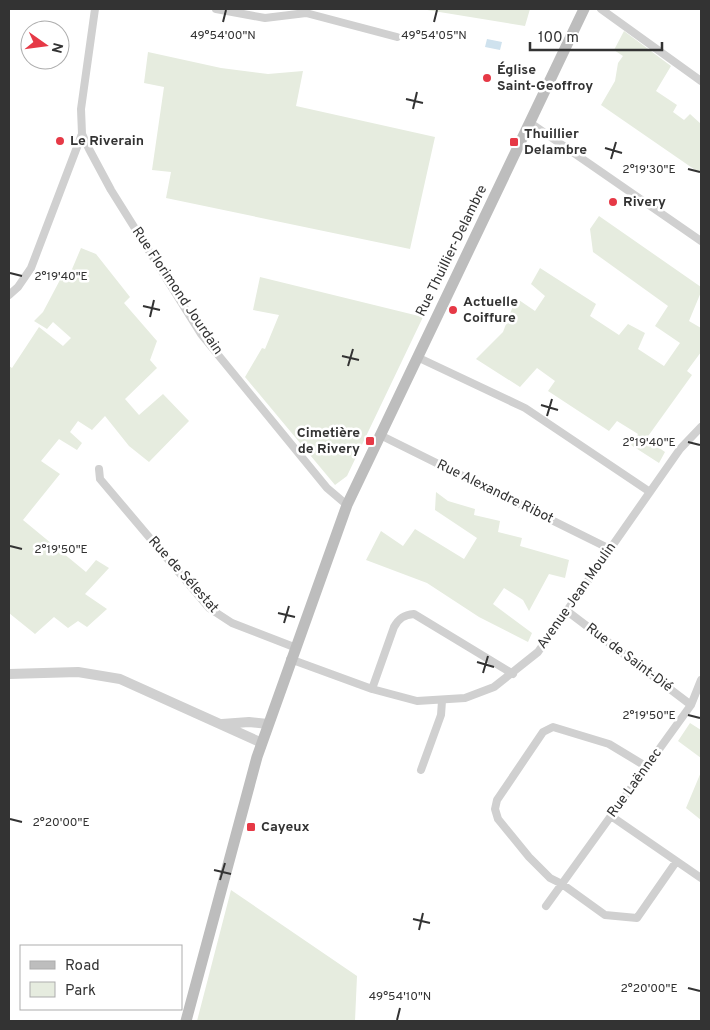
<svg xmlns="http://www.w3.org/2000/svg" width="710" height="1030" font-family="Overpass,sans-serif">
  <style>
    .green { fill: #e6ecdf }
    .water { fill: #cfe2ee }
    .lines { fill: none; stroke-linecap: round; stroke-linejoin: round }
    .minor { stroke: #d0d0d0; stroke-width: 8 }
    .tertiary { stroke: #d0d0d0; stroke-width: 10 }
    .secondary { stroke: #bdbdbd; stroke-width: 11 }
    .ticks { fill: none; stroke: #333; stroke-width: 2 }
    .poi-dot { fill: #e63946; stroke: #fff; stroke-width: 2 }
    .labels { text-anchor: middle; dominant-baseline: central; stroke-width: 5; stroke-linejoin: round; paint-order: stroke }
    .poi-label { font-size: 14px; font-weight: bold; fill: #333; stroke: #fff; text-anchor: start }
    .street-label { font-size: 14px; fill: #333; stroke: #fff }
    .ticks-label { font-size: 12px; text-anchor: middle; fill: #333; stroke: #fff; stroke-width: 5; stroke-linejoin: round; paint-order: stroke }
  </style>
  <rect width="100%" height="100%" fill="#fff"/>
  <path class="green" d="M 421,9 L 530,9 L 525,26 Z
    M 624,31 L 671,66 L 656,91 L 677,105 L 673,112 L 684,120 L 690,114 L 701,124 L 701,174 L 601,105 L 615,81 L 618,63 L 623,56 L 614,50 Z
    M 148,52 L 221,68 L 268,74 L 303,71 L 296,106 L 435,137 L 410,249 L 166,198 L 171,172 L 152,170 L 164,87 L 144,83 Z
    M 599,216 L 701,287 L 701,292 L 689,321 L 701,328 L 701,352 L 687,371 L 692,375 L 646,439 L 665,452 L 659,463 L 631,445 L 638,434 L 617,421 L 609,431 L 548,391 L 555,381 L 537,368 L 520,387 L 476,359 L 503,332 L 516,298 L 535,311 L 545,296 L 531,284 L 540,268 L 596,304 L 590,316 L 619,335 L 628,324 L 645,333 L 638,349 L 664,366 L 680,343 L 655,326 L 668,306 L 593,252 L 590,229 Z
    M 81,248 L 96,254 L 130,297 L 124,303 L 157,341 L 150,360 L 157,368 L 125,399 L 139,415 L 163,394 L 189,421 L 149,462 L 129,446 L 105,416 L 92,430 L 78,421 L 70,432 L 82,443 L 77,450 L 59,439 L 41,461 L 60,474 L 23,520 L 86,572 L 96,560 L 109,568 L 85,594 L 107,609 L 87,627 L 78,621 L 68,628 L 54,617 L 35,634 L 9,613 L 9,366 L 12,368 L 39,327 L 63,346 L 71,338 L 53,322 L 47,329 L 34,321 L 43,312 L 61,278 L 67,281 Z
    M 260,277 L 423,317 L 347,476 L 335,485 L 245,377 L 262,348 L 265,349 L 279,315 L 253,310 Z
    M 436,492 L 448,501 L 475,509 L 474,515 L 500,521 L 498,532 L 522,538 L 520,546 L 569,560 L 565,578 L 549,574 L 529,611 L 523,600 L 504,588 L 493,604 L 532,633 L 528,642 L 479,617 L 427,583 L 366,560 L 381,531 L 403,546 L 415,529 L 464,559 L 477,538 L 435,510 Z
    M 690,723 L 701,730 L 701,758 L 678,741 Z
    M 701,772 L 701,820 L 686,808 Z
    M 231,890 L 357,976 L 355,1021 L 197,1021 Z"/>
  <path class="water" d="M 487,39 L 502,42 L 500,50 L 485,47 Z"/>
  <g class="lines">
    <path class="minor" d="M 95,9 L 81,109 L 82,134 L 89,149 L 111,190 L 201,334 L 327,488 L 347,505
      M 216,9 L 265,18 L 306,13 L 397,37
      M 601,9 L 701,81
      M 529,122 L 701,241
      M 9,295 L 18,287 L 31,268 L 82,134
      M 417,357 L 525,408 L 650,492
      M 380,435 L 610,549
      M 99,469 L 100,479 L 209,608 L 232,623 L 294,647
      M 567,611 L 691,705
      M 290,659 L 372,689 L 417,701 L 465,698 L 494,687 L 538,652 L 680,449 L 701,427
      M 372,689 L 394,627 C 399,618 404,615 414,614 L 513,674
      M 647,767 L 609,744 L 553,727 L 543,732 L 497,800 L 495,809 L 498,819 L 529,857 L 550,878 L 562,884 L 605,915 L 637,918 L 676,862
      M 421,770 L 441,715 L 442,701
      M 611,816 L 701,878
      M 546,906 L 691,705 L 701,680"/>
    <path class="tertiary" d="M 9,674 L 78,672 L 120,679 L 262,743
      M 222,724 L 249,722 L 268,724"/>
    <path class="secondary" d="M 186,1021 L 257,757 L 347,505 L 584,9"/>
  </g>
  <path class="ticks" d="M 223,22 L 226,10M 434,22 L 437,10M 406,99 L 423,103M 413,109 L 417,92M 605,148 L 622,153M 611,159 L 616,142M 688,169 L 700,172M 10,273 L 22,276M 143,306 L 160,310M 150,317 L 154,300M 342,356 L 359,360M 348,366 L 353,349M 541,405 L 558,410M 547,416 L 552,399M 688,442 L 700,445M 10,546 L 22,549M 278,613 L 295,617M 284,623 L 289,606M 477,662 L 494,667M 483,673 L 488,656M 688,715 L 700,718M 10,819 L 22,822M 214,870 L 231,874M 220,880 L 225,863M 413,919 L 430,923M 419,930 L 423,913M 688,988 L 700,991M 397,1020 L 400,1008"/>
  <g class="poi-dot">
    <circle cx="487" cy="78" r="5"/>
    <circle cx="60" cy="141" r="5"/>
    <rect x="509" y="137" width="10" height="10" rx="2.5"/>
    <circle cx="613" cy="202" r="5"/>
    <circle cx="453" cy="310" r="5"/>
    <rect x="365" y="436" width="10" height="10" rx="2.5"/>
    <rect x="246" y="822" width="10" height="10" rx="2.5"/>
  </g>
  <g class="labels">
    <g class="poi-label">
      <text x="497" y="70">Église<tspan x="497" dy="16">Saint-Geoffroy</tspan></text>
      <text x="524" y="134">Thuillier<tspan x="524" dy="16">Delambre</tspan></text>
      <text x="70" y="141">Le Riverain</text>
      <text x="623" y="202">Rivery</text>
      <text x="463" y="302">Actuelle<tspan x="463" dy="16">Coiffure</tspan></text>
      <text x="360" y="433" text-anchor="end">Cimetière<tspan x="360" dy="16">de Rivery</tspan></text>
      <text x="261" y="827">Cayeux</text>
    </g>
    <g class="street-label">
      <text transform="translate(452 251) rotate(-64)">Rue Thuillier-Delambre</text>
      <text transform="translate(177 291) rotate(56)">Rue Florimond Jourdain</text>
      <text transform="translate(495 492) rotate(26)">Rue Alexandre Ribot</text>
      <text transform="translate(183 575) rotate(48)">Rue de Sélestat</text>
      <text transform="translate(577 596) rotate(-55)">Avenue Jean Moulin</text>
      <text transform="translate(629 658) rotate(37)">Rue de Saint-Dié</text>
      <text transform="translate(635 783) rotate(-54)">Rue Laënnec</text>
    </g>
  </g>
  <g class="ticks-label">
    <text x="223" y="39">49°54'00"N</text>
    <text x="434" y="39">49°54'05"N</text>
    <text x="649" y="173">2°19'30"E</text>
    <text x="61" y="280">2°19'40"E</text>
    <text x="649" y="446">2°19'40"E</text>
    <text x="61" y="553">2°19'50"E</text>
    <text x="649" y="719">2°19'50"E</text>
    <text x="61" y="826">2°20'00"E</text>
    <text x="649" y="992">2°20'00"E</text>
    <text x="400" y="1000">49°54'10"N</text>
  </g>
  <rect width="710" height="1030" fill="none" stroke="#333333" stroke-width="20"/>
  <rect x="20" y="945" width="162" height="65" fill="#ffffff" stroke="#adadad"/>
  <rect x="30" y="961" width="25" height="8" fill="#bdbdbd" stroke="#adadad"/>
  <text x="65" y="970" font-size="15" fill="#333333">Road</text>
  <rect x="30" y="982" width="25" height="15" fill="#e6ecdf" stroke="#adadad"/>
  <text x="65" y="995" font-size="15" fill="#333333">Park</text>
  <g transform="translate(45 45) rotate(104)"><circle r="24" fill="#ffffff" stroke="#adadad"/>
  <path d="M0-4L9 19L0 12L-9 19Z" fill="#e63946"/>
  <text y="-8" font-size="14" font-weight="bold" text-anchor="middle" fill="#333333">N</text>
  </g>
  <path d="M530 42v8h132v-8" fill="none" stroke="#333333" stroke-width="2.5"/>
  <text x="538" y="42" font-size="15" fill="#333333" stroke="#ffffff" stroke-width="4" paint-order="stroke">100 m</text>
</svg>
